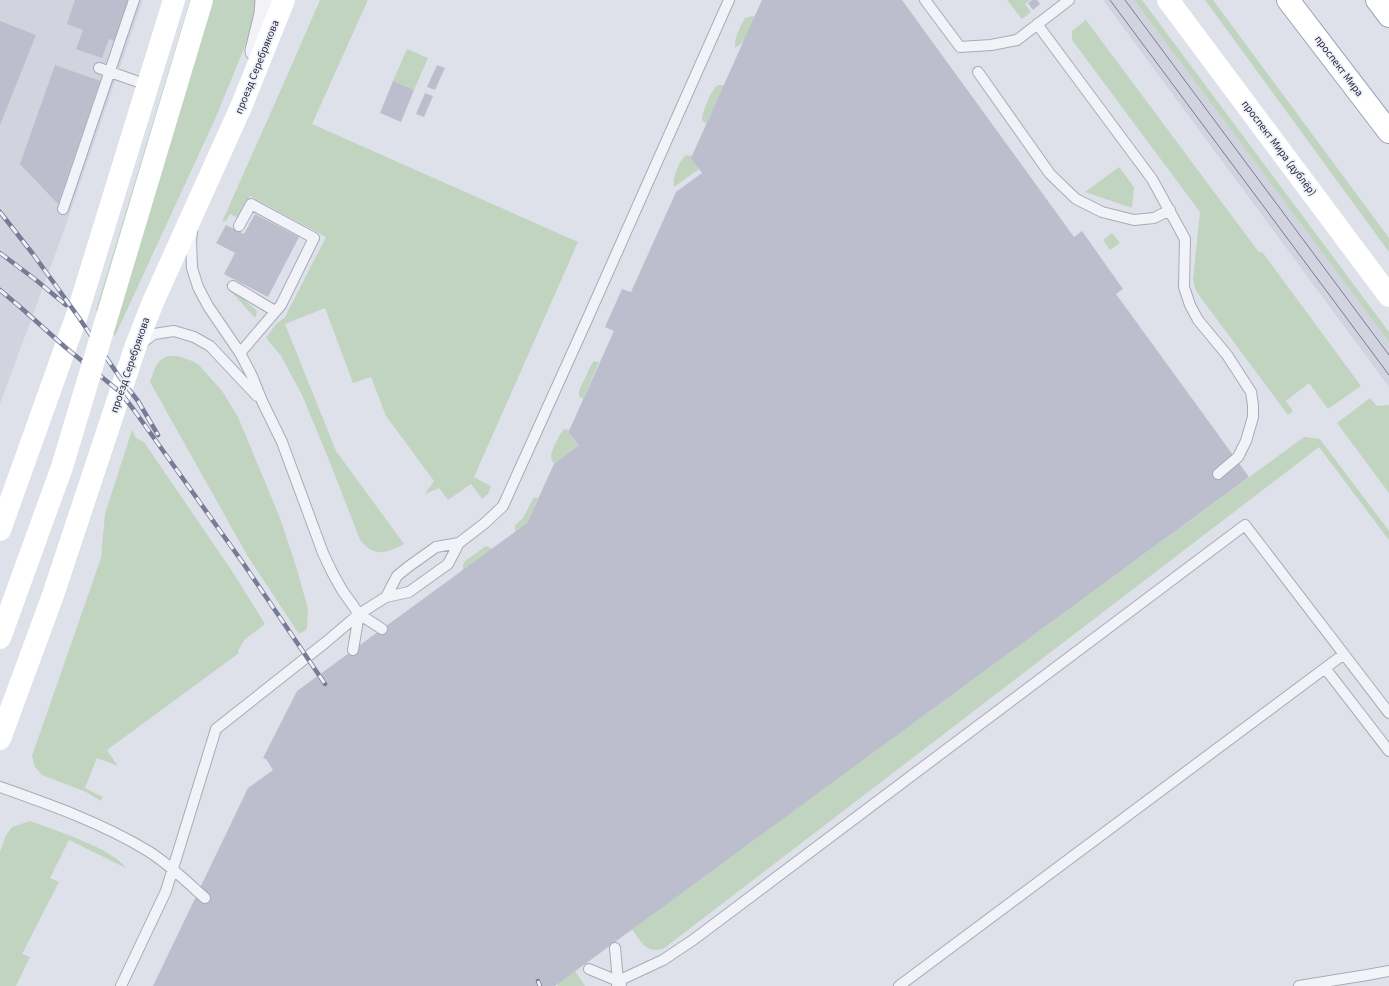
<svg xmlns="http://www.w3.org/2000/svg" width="1389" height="986" font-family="'Source Sans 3',sans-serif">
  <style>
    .built { fill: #d1d3df }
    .green { fill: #c0d4c0 }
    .building { fill: #bcbecd }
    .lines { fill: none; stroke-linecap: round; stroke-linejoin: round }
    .service-casing { stroke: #a8aab8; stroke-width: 12 }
    .minor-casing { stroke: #a8aab8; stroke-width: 23 }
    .primary-casing { stroke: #9ea1b6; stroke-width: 24 }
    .service { stroke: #f2f3f8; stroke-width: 10 }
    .minor { stroke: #f2f3f8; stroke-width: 21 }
    .secondary { stroke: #fff; stroke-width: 22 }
    .primary { stroke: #fff; stroke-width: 22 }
    .tram { stroke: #777b95; stroke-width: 1 }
    .rail-casing { stroke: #777b95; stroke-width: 4.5 }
    .rail { stroke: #eff0f7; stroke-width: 3; stroke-dasharray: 9; stroke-linecap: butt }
    .secondary-bridge { stroke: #fff; stroke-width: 22 }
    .labels { text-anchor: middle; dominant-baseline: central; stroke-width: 3.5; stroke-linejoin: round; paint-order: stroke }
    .street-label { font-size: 11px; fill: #272942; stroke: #eff0f7 }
  </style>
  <rect width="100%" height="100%" fill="#dfe1ea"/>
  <path class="built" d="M 0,0 L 143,0 L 63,233 L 0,404 Z
    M 1103,0 L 1134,0 L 1389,342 L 1389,387 Z"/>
  <path class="green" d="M 190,0 L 257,0 L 254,24 L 216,117 L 115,336 L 96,310 Z
    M 320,0 L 368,0 L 312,124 L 578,242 L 474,477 L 491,486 L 488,494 L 482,499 L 471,484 L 448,500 L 439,488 L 425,494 L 434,481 L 386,416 L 371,377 L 353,383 L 325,308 L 285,324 L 336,451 L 404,544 C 387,553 374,558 360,540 L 331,465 L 302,395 L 281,356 L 266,338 L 276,324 L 285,317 L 326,237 L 250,196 L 238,218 L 230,214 L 226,221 L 222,222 L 283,85 Z
    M 1007,0 L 1030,0 L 1025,4 L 1031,12 L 1022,19 Z
    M 1134,0 L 1142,0 L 1389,332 L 1389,342 Z
    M 1205,0 L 1213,0 L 1389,238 L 1389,252 Z
    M 752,16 L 755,17 L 760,30 L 735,48 C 734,38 740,27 745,18 Z
    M 1086,20 L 1258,251 L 1263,253 L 1361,386 L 1328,409 L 1309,383 L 1286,401 L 1293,411 L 1288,415 L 1201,298 L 1195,289 L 1193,279 L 1200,212 L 1072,40 L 1072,31 Z
    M 407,49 L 428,58 L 414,90 L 393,81 Z
    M 718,85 L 724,85 L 706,124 L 702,120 C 702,113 711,89 718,85 Z
    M 686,155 L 692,156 L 699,169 L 674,187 C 672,178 679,161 686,155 Z
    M 1119,167 L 1134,187 L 1132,208 L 1085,192 Z
    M 1112,233 L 1120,243 L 1110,250 L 1103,240 Z
    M 225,283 L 256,310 L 257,312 L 255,318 L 228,288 Z
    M 169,356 L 178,356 L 192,361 L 199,365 L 222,391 L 238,417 L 280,518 L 296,566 L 308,609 L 307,629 L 299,634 L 247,555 L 150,382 C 155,370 155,360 169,356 Z
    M 594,361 L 599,362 L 583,399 L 579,396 L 579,391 L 591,365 Z
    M 1370,398 L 1377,406 L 1389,405 L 1389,493 L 1337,423 Z
    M 564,429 L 569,430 L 568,433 L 570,434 L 579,445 L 554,464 C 553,463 551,458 551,457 C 551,452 560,433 564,429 Z
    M 132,430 L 136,438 L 144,442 L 234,574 L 265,624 L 244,640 L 238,651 L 239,653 L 107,750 L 118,766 L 97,758 L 85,788 L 103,797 L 101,801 L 86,792 L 42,775 L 35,767 L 32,756 L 101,558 L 105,514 Z
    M 1304,437 L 1320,439 L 1322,442 L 1389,531 L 1389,540 L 1319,447 L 663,949 C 645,953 641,942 632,929 L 643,921 Z
    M 534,497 L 538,498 L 527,523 L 515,532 L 515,525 L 523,518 Z
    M 486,546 L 492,549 L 463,570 L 463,565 L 465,561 Z
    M 30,821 C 56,831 110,847 126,868 L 69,840 L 50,878 L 59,882 L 22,954 L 30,957 L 16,986 L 0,986 L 0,852 L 6,835 L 12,827 Z
    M 575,971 L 585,986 L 558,986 L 557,984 Z"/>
  <path class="building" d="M 75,0 L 129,0 L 115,41 L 109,39 L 102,58 L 76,49 L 83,30 L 67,24 Z
    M 762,0 L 902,0 L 1074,237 L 1082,231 L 1123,289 L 1116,294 L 1249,477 L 555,986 L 153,986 L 248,788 L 273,770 L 266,759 L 263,758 L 297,691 L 527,523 L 554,464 L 579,445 L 570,434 L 568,433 L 614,331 L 605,327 L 622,289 L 631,292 L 676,192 L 702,173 L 691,158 Z
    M 1032,0 L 1037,0 L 1040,4 L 1033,10 L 1028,3 Z
    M 0,21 L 36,35 L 0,125 Z
    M 55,65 L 100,81 L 58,204 L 20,164 Z
    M 437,65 L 445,68 L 435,90 L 427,87 Z
    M 393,81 L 414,90 L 401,122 L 380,113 Z
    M 425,93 L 433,96 L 424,117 L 416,114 Z
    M 255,214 L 299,237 L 268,297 L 224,274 L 235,253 L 216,243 L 226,225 L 244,234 Z"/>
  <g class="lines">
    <defs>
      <path id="service" d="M 925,0 L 960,47 L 991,45 L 1017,40 L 1069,0
        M 1037,24 L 1152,179 L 1185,239 L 1184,287 L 1190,305 L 1198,320 L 1227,355 L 1251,392 L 1253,405 L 1253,417 L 1246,441 L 1238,457 L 1218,474
        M 99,68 L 147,85
        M 978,72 L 1050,174 L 1076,199 L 1102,212 L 1134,220 L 1154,218 L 1170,210
        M 63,209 L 134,0
        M 239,226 L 251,204 L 314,238 L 281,305 L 240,353
        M 192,233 L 191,241 L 192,268 L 198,287 L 208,306 L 240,353 L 252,376 L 262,401 L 282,442 L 323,553 L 332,572 L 342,590 L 359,614 L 382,629
        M 233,286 L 275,311
        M 142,343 L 154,334 L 174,331 L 194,337 L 210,346 L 257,396
        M 386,597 L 397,576 L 408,567 L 436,547 L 459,543
        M 353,650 L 359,614
        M 1325,668 L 1389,751
        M 0,787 C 51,805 102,823 148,851 C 169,864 187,882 205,898
        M 615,948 L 618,981 L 617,986
        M 589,969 L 618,981 L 621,984
        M 618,981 L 663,960 L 693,940 L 1245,525 L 1389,713
        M 121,986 L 166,891 L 216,729 L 326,642 L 359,614 L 386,597 L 409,592 L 448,564 L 459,543 L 485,523 L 503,506 L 586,322 L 729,0
        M 899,986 L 1344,654
        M 1299,986 L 1367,975 L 1389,971"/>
      <path id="minor" d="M 256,51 L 265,14 L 266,0"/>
      <path id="primary" d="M 1288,0 L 1389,132
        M 1377,0 L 1389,16"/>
    </defs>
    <use href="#service" class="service-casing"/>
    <use href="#minor" class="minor-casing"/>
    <use href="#primary" class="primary-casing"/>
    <use href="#service" class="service"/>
    <use href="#minor" class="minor"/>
    <path class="secondary" d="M 1168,0 L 1389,296
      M 0,530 L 77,315 L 174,0
      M 0,739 L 53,595 L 135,348 L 153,302 L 241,107 L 284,0"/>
    <use href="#primary" class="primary"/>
    <path class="tram" d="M 1110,0 L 1389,375
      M 1125,0 L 1389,355"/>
    <defs>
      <path id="rail" d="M 0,212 L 33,254 L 77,315 L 123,382 L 138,401 L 158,435
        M 0,253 L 36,280 L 66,305
        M 0,290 L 19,306 L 65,347 L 120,392 L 134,410 L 243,563 L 325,684
        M 538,981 L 540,986"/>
    </defs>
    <use href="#rail" class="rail-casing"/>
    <use href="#rail" class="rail"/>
    <path class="secondary-bridge" d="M 0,638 L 62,467 L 202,0"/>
  </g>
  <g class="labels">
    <g class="street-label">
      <text transform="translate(1339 66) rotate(53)">проспект Мира</text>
      <text transform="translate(257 67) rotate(-68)">проезд Серебрякова</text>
      <text transform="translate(1279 148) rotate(53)">проспект Мира (дублёр)</text>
      <text transform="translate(130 365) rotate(-71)">проезд Серебрякова</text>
    </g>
  </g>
</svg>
